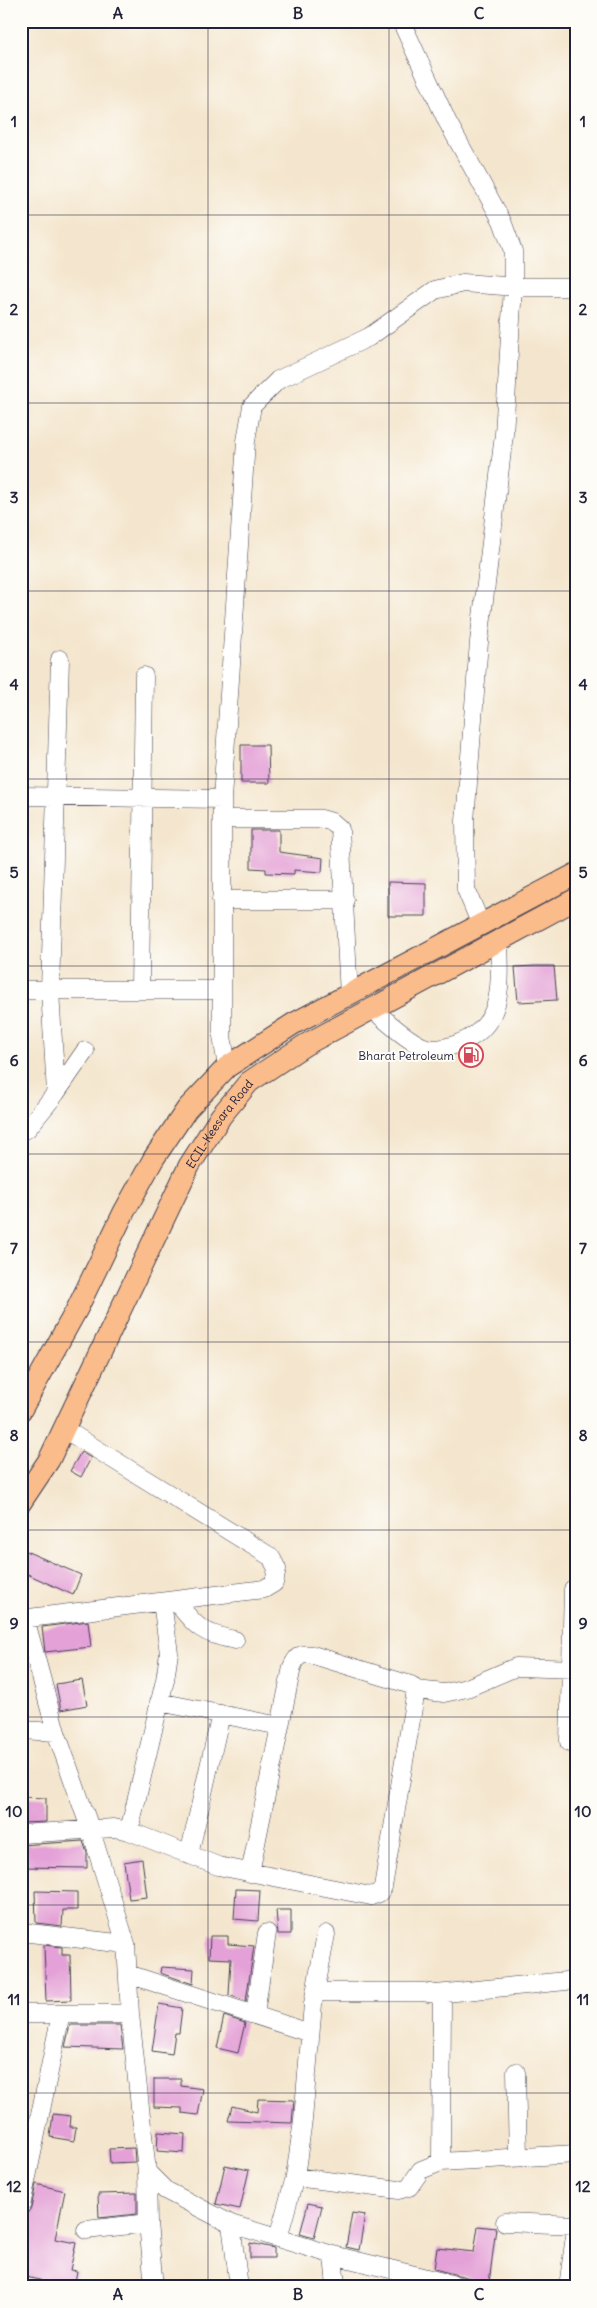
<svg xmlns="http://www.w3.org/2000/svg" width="597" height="2308" font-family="Delius,sans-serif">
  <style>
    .building { fill: #e4a1d7 }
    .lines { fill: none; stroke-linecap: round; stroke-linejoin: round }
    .minor-casing { stroke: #423f51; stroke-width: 19 }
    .major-casing { stroke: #423f51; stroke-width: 23 }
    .minor { stroke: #fff; stroke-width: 18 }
    .major { stroke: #fabc8b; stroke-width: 21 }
    .grid { fill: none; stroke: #22223b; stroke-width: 1; stroke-opacity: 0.55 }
    .labels { text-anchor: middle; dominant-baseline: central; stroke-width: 4; stroke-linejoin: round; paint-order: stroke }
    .poi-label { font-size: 12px; fill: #22223b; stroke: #fdfcf7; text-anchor: end }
    .street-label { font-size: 12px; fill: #22223b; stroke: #fdfcf7 }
    .neatline { fill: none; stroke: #22223b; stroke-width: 2 }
    .grid-label { font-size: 16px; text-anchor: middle; font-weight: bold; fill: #22223b }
  </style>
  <rect width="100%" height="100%" fill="#fdfcf7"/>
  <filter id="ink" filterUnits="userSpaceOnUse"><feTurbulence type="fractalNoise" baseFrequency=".02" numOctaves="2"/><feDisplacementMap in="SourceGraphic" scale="10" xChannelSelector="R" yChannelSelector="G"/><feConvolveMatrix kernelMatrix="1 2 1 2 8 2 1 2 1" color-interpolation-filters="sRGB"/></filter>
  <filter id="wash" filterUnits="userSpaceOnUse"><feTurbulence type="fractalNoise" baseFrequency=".0096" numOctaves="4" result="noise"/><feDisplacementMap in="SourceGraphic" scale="20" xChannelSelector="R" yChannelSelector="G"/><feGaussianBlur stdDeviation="1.12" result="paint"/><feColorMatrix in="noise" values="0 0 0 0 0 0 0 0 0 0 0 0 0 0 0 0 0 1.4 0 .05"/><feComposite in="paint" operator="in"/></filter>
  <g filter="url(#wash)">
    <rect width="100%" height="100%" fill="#f4e6ce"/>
    <g id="blocks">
      <path class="building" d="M 241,745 L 268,745 L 269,783 L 241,783 Z
        M 251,830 L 279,830 L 279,852 L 323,858 L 322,872 L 294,870 L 294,874 L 266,873 L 266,869 L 251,868 Z
        M 388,882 L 426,883 L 426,916 L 388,916 Z
        M 535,966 L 554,966 L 557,1000 L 518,1002 L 515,967 Z
        M 81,1452 L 91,1458 L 81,1477 L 70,1471 Z
        M 21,1549 L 81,1575 L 73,1595 L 21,1571 Z
        M 88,1621 L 91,1647 L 45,1652 L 42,1627 Z
        M 82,1680 L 87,1705 L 61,1710 L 56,1684 Z
        M 21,1797 L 46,1798 L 46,1822 L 21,1823 Z
        M 83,1841 L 87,1853 L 87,1868 L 21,1867 L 21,1845 Z
        M 142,1859 L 147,1897 L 129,1899 L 124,1862 Z
        M 236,1889 L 260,1890 L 258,1921 L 234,1919 Z
        M 35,1891 L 77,1892 L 77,1910 L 63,1910 L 62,1926 L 36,1923 Z
        M 276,1910 L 291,1910 L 291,1934 L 278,1934 Z
        M 210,1936 L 228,1936 L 228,1944 L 254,1946 L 246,2001 L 229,1995 L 231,1959 L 209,1958 Z
        M 44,1945 L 62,1947 L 62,1955 L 70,1955 L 71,2000 L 46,2001 Z
        M 161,1967 L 194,1969 L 193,1984 L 160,1973 Z
        M 159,2004 L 182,2008 L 179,2033 L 175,2033 L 172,2054 L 152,2051 Z
        M 224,2016 L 245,2023 L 238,2053 L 217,2048 Z
        M 70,2025 L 120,2025 L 123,2049 L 65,2047 Z
        M 154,2079 L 181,2079 L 181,2086 L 203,2089 L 198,2115 L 182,2113 L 182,2108 L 154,2107 Z
        M 258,2099 L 294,2100 L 292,2123 L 228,2121 L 232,2106 L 257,2112 Z
        M 53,2114 L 71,2116 L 70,2127 L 76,2127 L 74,2141 L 50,2137 Z
        M 158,2132 L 185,2134 L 184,2153 L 157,2151 Z
        M 134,2148 L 135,2162 L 110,2163 L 109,2149 Z
        M 225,2165 L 249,2170 L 240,2209 L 216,2204 Z
        M 36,2184 L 65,2191 L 55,2239 L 76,2243 L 70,2270 L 77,2271 L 74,2287 L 48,2287 L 49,2282 L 21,2276 L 21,2237 L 26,2215 L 31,2208 Z
        M 137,2193 L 137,2214 L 99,2218 L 98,2194 Z
        M 308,2203 L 322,2206 L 314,2238 L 300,2234 Z
        M 352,2213 L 365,2215 L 359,2250 L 346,2247 Z
        M 478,2226 L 496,2228 L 489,2283 L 471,2281 L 470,2278 L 434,2269 L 437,2248 L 474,2252 Z
        M 250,2243 L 274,2248 L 274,2258 L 250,2258 Z"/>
    </g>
  </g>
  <g filter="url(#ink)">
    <use href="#blocks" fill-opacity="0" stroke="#423f51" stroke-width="1"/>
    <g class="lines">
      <defs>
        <path id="minor" d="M 401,21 L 447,121 L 502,221 L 513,251 L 513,287 L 504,434 L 479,642 L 465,821 L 466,889 L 481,925
          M 60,659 L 50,990 L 221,990
          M 21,796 L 222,799
          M 222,819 L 322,819 L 332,822 L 340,829 L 349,995
          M 221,900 L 345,900
          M 21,990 L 50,990 L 56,1093 L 27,1129
          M 140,990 L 144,676
          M 371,1008 C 385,1019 410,1044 427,1048 C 437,1051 448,1047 457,1044 C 506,1026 500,983 499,939
          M 227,1067 L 222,1036 L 222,799 L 246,441 L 252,406 L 278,380 L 369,337 L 435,290 L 463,283 L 518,287 L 576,287
          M 56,1093 L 85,1051
          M 176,1601 C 195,1627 203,1634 235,1640
          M 25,1618 L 56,1732 L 91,1831 L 126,1944 L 130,2014 L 147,2172 L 148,2223 L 154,2287
          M 21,1619 L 264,1589 L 274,1583 L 277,1569 L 271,1557 L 64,1429
          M 159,1702 L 280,1726
          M 21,1730 L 56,1732
          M 569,1742 L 573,1589
          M 129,1831 L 165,1680 L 169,1653 L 162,1602
          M 21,1834 L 114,1828 L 129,1831 L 218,1866 L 371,1896 L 379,1893 L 383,1887 L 416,1690
          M 189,1855 L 221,1714
          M 250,1873 L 292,1667 C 297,1655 301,1653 313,1655 L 411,1685 L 416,1690 L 444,1693 L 467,1688 L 516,1667 L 576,1669
          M 21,1932 L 126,1944
          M 128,1974 L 310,2033
          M 315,1992 L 423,1992 L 436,1994 L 442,1999 L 441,2162
          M 436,1994 L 576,1980
          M 21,2014 L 130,2014
          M 255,2014 L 267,1933
          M 516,2072 L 518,2157
          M 147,2172 L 165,2190 L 231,2224 L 333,2255 L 463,2287
          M 295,2177 L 399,2190 L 409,2187 L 421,2170 L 441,2162 L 576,2154
          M 21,2206 L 61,2014
          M 505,2222 L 576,2225
          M 231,2224 L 239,2287
          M 86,2230 L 148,2223
          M 278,2238 L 295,2177 L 303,2120 L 313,2004 L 326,1934
          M 333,2255 L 336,2287
          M 568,2287 L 576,2228"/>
        <g id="major">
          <path d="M 21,1410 L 77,1309 L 124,1212 L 154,1158 L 187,1109 L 227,1067 L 293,1024 L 576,874"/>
          <path id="s1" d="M 21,1502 L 49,1460 L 189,1166 L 221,1116 L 249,1082 L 305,1045 L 576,899"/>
        </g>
      </defs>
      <use href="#minor" class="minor-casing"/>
      <use href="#major" class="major-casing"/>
      <use href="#minor" class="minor"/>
      <use href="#major" class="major"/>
    </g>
  </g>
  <path class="grid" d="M 208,21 L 208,2287M 389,21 L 389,2287M 21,215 L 576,215M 21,403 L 576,403M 21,591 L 576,591M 21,779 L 576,779M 21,966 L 576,966M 21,1154 L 576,1154M 21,1342 L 576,1342M 21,1530 L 576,1530M 21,1717 L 576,1717M 21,1905 L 576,1905M 21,2093 L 576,2093"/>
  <defs>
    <symbol id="fuel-ring" viewBox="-11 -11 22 22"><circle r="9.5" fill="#fdfcf7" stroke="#d1495b" stroke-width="1.5"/><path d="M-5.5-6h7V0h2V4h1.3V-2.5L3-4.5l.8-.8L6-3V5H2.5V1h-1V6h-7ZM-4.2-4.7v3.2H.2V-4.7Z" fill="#d1495b"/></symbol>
  </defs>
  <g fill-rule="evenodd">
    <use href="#fuel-ring" x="457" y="1041" width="28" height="28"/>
  </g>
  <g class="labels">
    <g class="poi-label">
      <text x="454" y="1055">Bharat Petroleum</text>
    </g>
    <g class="street-label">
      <text stroke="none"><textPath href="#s1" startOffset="428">ECIL-Keesara Road</textPath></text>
    </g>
  </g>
  <rect width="597" height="2308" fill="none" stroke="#fdfcf7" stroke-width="55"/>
  <rect x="28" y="28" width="542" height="2252" class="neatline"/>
  <g class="grid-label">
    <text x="118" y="19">A</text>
    <text x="298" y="19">B</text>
    <text x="479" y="19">C</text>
    <text x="14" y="127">1</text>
    <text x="583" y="127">1</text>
    <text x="14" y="315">2</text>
    <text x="583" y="315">2</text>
    <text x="14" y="503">3</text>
    <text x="583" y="503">3</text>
    <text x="14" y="690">4</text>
    <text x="583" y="690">4</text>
    <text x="14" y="878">5</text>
    <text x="583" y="878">5</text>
    <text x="14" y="1066">6</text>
    <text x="583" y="1066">6</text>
    <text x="14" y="1254">7</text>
    <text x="583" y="1254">7</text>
    <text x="14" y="1441">8</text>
    <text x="583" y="1441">8</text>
    <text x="14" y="1629">9</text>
    <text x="583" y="1629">9</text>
    <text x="14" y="1817">10</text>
    <text x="583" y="1817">10</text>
    <text x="14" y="2005">11</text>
    <text x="583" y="2005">11</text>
    <text x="14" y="2192">12</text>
    <text x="583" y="2192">12</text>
    <text x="118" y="2300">A</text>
    <text x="298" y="2300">B</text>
    <text x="479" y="2300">C</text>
  </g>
</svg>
